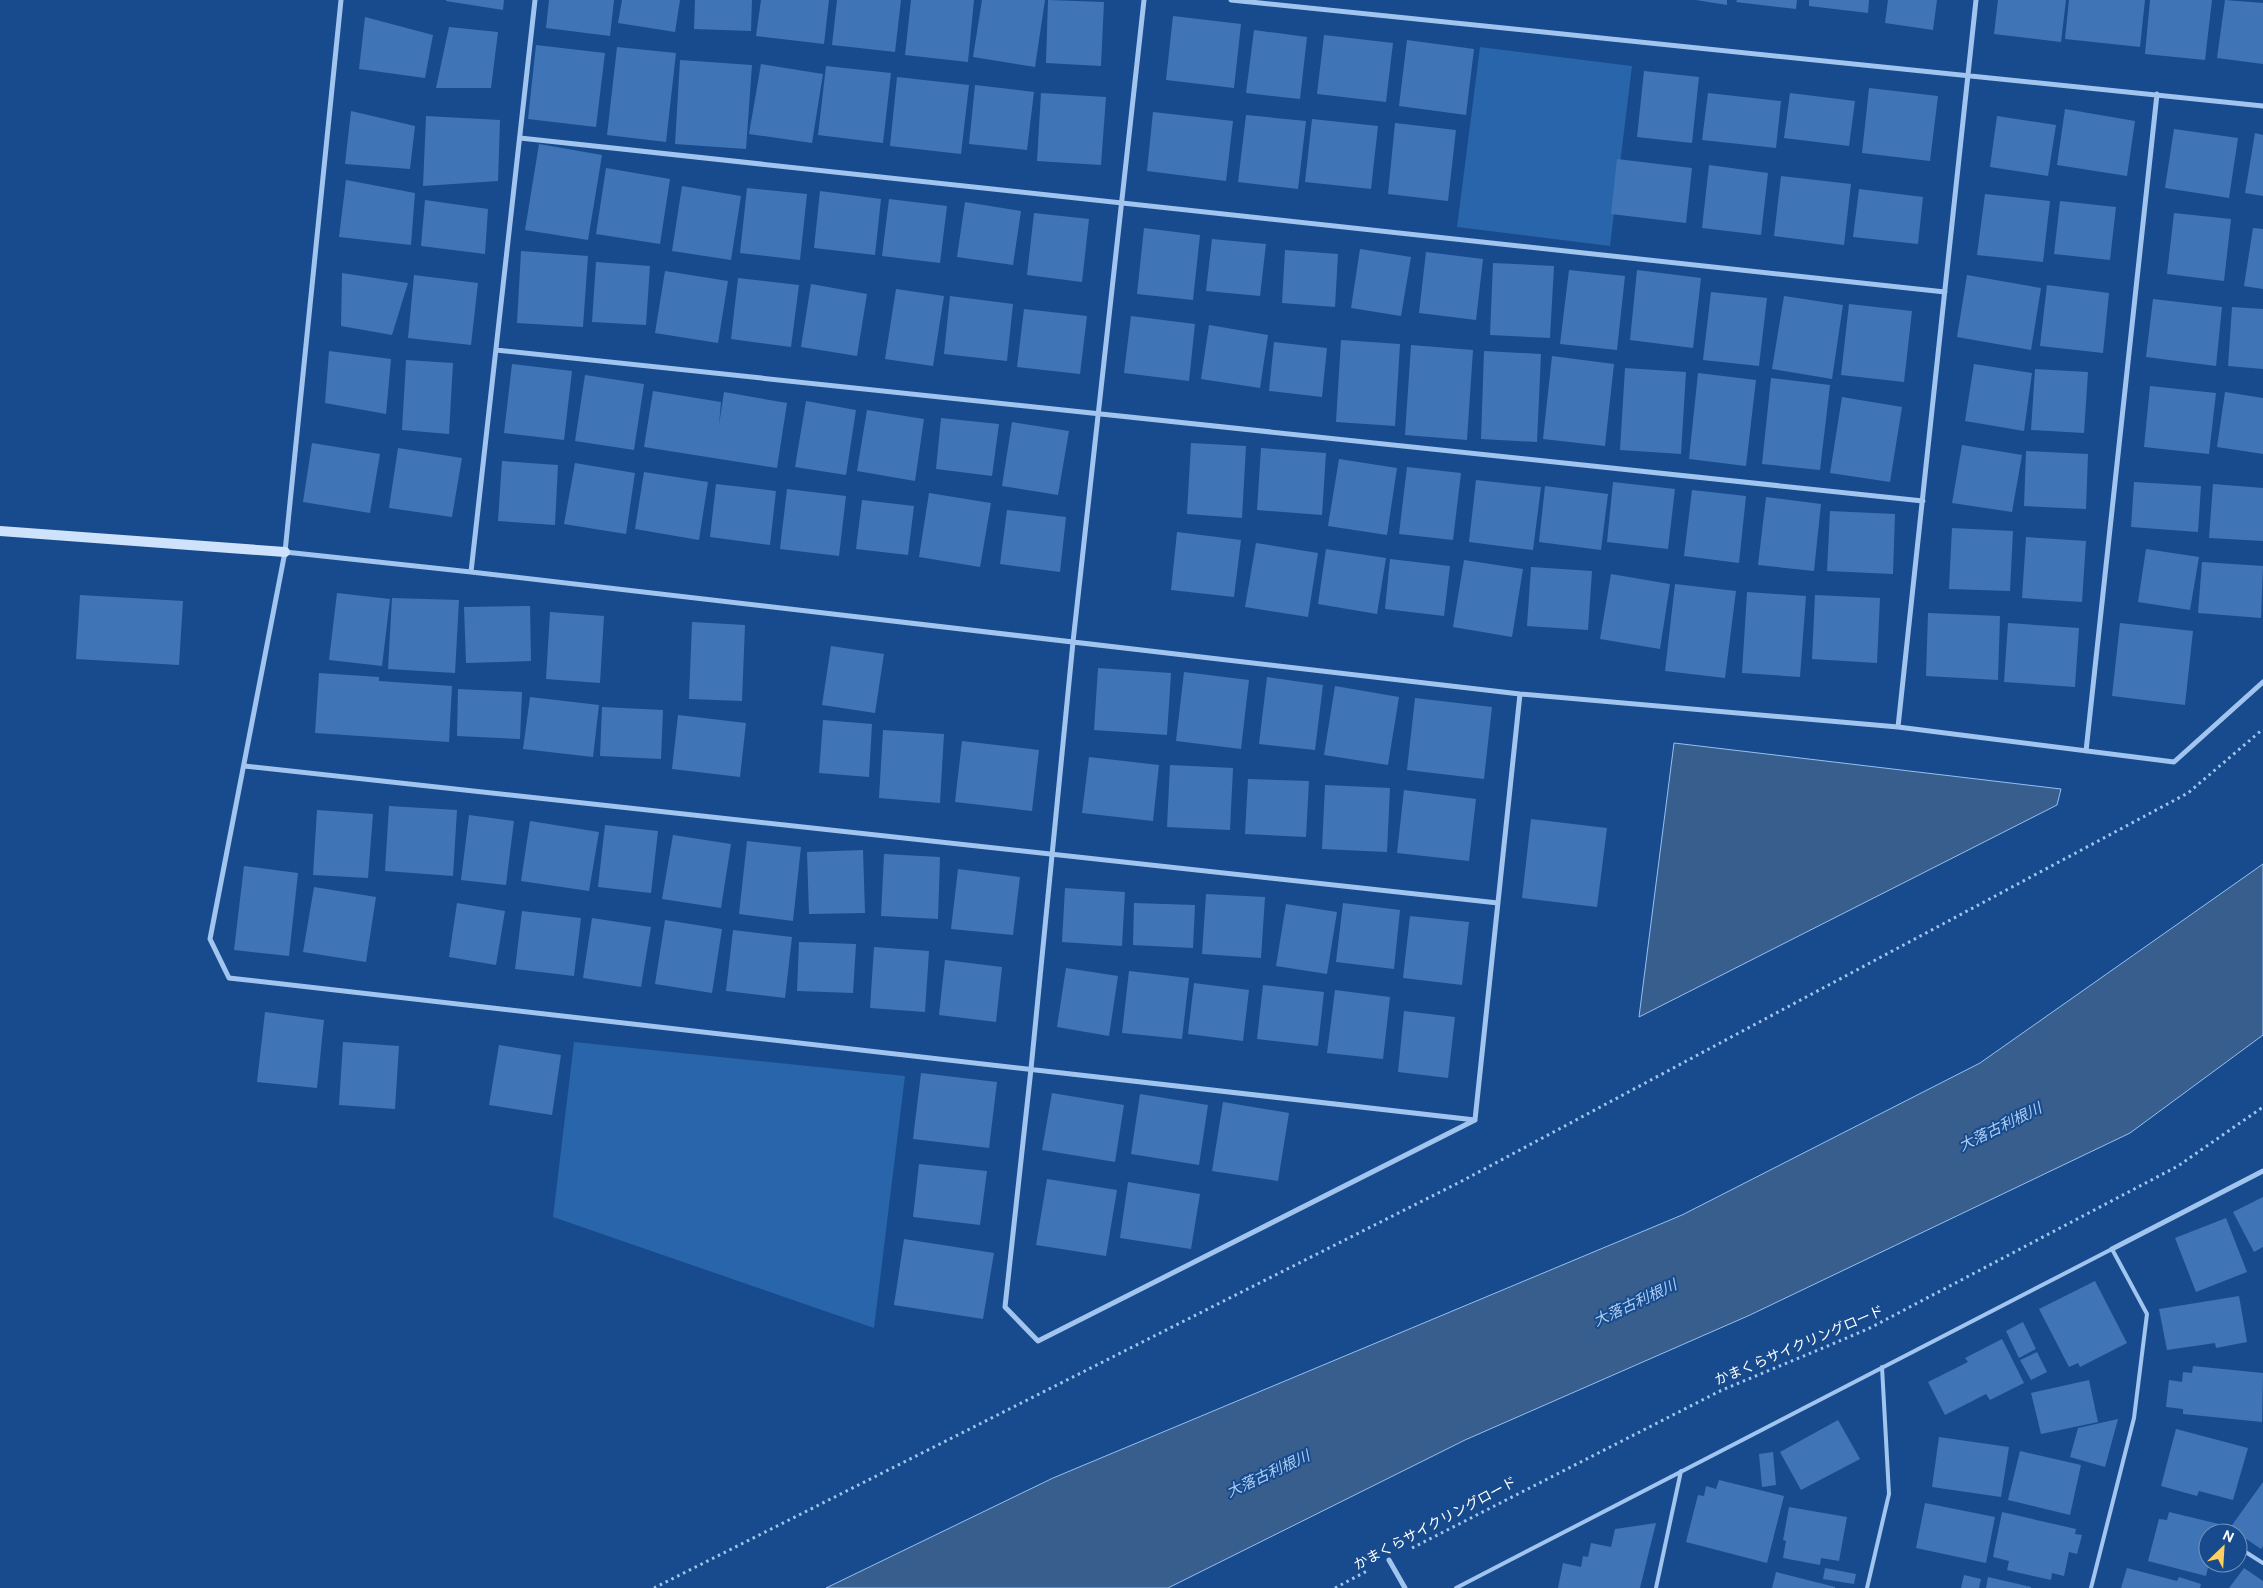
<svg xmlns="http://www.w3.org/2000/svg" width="2263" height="1588" font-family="'DM Sans','Noto Sans JP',sans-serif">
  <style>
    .green { fill: #2965ab }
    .water { fill: #385e8e; stroke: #94c0f2 }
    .building { fill: #3f75b6 }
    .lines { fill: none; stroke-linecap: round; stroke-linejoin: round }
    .path { stroke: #a1c5ef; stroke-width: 3; stroke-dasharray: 2.5 4; stroke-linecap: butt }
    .lane { stroke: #a1c5ef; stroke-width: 4 }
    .street { stroke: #a1c5ef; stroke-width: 5 }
    .secondary { stroke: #cfe2fb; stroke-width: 10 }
    .labels { text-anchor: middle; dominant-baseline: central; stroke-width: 4; stroke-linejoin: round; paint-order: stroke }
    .street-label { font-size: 14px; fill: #fff; stroke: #174b8d }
    .water-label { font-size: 15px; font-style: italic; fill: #adcff6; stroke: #174b8d }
  </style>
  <rect width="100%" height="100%" fill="#174b8d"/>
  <path class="green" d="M 1480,47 L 1632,66 L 1610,246 L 1457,227 Z
    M 574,1042 L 905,1076 L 874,1328 L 553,1217 Z"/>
  <path class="water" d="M 1674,743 L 2061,789 L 2057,805 L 1639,1017 Z
    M 2263,864 L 2263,1035 L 2130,1133 L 1750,1315 L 1465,1440 L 1168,1588 L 826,1588 L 1053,1478 L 1682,1215 L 1980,1063 Z"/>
  <path class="building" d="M 446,0 L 504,0 L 503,10 L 446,1 Z
    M 549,0 L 614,0 L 610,36 L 546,28 Z
    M 622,0 L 680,0 L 675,32 L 618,23 Z
    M 695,0 L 752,0 L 751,31 L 694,29 Z
    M 761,0 L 829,0 L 824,44 L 756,36 Z
    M 837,0 L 901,0 L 895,52 L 832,45 Z
    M 911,0 L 974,0 L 968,62 L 905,55 Z
    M 982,0 L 1045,0 L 1035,67 L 973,57 Z
    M 1048,0 L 1104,2 L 1101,66 L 1046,63 Z
    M 1696,0 L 1727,0 L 1727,5 Z
    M 1737,0 L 1797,0 L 1796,9 L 1736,2 Z
    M 1809,0 L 1869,0 L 1868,13 L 1809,6 Z
    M 1888,0 L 1937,0 L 1933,30 L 1885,23 Z
    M 1998,0 L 2066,0 L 2061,42 L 1994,34 Z
    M 2069,0 L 2145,0 L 2140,47 L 2065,39 Z
    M 2150,0 L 2212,0 L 2205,60 L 2145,54 Z
    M 2225,0 L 2263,3 L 2263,64 L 2217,58 Z
    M 1173,16 L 1241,24 L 1234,88 L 1166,80 Z
    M 365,17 L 433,35 L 425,78 L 359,69 Z
    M 449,27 L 498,32 L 491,88 L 436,88 Z
    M 1254,30 L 1307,37 L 1300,99 L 1246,93 Z
    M 1324,35 L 1393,43 L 1386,102 L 1317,94 Z
    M 1407,40 L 1474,49 L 1466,115 L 1399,106 Z
    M 536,45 L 605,53 L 596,127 L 528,119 Z
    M 617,47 L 676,53 L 666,142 L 607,135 Z
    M 680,60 L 752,65 L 746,149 L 675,144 Z
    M 761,64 L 823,74 L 812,143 L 749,134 Z
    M 826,66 L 891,73 L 883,143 L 818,135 Z
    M 1644,71 L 1699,77 L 1692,143 L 1637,137 Z
    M 897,77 L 969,85 L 961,154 L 890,146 Z
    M 975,85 L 1034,92 L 1027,150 L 969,144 Z
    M 1869,88 L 1938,96 L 1930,161 L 1862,153 Z
    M 1041,93 L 1106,97 L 1101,165 L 1037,161 Z
    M 1708,93 L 1781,101 L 1776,148 L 1702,140 Z
    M 1790,93 L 1855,101 L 1849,146 L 1784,138 Z
    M 2065,109 L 2135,121 L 2127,176 L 2057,165 Z
    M 351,111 L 415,126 L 410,169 L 345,164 Z
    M 1153,112 L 1233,121 L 1226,181 L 1147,171 Z
    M 1246,115 L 1306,121 L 1298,189 L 1238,182 Z
    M 426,116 L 500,120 L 498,181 L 423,186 Z
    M 1997,116 L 2056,125 L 2048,176 L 1990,167 Z
    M 1312,119 L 1378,126 L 1371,189 L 1305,182 Z
    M 1395,123 L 1456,130 L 1448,201 L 1388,194 Z
    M 2174,129 L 2238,138 L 2229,198 L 2165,188 Z
    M 2255,133 L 2263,135 L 2263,196 L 2245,193 Z
    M 539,144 L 602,155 L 588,240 L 525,230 Z
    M 1617,159 L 1692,168 L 1686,223 L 1611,214 Z
    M 1709,165 L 1768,173 L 1761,235 L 1702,228 Z
    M 606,168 L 670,179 L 660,244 L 596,234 Z
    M 1781,176 L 1851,184 L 1844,245 L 1774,236 Z
    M 346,180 L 415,193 L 411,245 L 339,237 Z
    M 682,186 L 741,196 L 731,260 L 672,251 Z
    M 747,188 L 807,194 L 800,260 L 740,253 Z
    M 1859,189 L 1923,197 L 1918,244 L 1853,237 Z
    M 820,191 L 881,199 L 875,255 L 814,248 Z
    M 1985,194 L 2050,201 L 2043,262 L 1977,255 Z
    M 889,199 L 947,206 L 940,263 L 882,256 Z
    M 425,200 L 488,209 L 485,254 L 421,246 Z
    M 2060,201 L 2116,207 L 2110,260 L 2054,254 Z
    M 965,202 L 1021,211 L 1013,265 L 957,257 Z
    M 1034,213 L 1089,219 L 1082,282 L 1027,275 Z
    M 2174,213 L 2231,219 L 2224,281 L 2167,274 Z
    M 1144,228 L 1200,235 L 1193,300 L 1137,294 Z
    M 2253,228 L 2263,229 L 2263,289 L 2244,286 Z
    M 1212,239 L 1266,244 L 1260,296 L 1206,291 Z
    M 1360,249 L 1411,257 L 1401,316 L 1351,308 Z
    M 1285,250 L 1338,254 L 1335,307 L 1282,303 Z
    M 521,251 L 588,256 L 583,327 L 517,323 Z
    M 1426,252 L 1483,259 L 1476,320 L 1419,313 Z
    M 596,262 L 650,266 L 646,325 L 592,322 Z
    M 1493,263 L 1554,266 L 1550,338 L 1490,335 Z
    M 1569,270 L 1625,276 L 1617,350 L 1560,344 Z
    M 1637,270 L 1701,278 L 1693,348 L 1630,340 Z
    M 665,271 L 728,281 L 718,343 L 655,333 Z
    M 342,273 L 408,283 L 392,335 L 341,326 Z
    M 414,275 L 478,283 L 471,345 L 408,338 Z
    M 1967,275 L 2041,288 L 2031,350 L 1957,337 Z
    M 738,278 L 799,285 L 791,347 L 731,339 Z
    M 811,284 L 867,294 L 857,356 L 801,347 Z
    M 2047,285 L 2109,293 L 2103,353 L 2040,346 Z
    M 896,289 L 944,296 L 933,366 L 885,359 Z
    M 1711,292 L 1767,298 L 1759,366 L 1703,360 Z
    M 950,296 L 1013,304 L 1007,361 L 944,354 Z
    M 1784,296 L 1843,305 L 1832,379 L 1772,369 Z
    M 2153,299 L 2222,307 L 2216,366 L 2146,357 Z
    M 1849,304 L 1912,311 L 1904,382 L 1841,375 Z
    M 2232,307 L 2263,309 L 2263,369 L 2228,366 Z
    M 1024,309 L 1087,316 L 1080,374 L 1017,367 Z
    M 1131,316 L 1195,324 L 1189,381 L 1124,373 Z
    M 1209,325 L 1268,335 L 1260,388 L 1201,379 Z
    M 1341,340 L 1400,344 L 1395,426 L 1336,422 Z
    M 1274,342 L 1327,348 L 1322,397 L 1269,391 Z
    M 1411,345 L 1473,350 L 1467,440 L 1405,435 Z
    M 329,351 L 391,359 L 386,414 L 325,403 Z
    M 1484,351 L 1541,354 L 1537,442 L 1481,439 Z
    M 1552,356 L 1614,364 L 1605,446 L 1543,439 Z
    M 406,360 L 453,363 L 449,434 L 402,430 Z
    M 512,364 L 572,371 L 564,440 L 504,433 Z
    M 1974,364 L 2032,373 L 2024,431 L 1965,421 Z
    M 1625,368 L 1686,372 L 1681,454 L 1620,450 Z
    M 2035,369 L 2088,372 L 2084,433 L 2031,430 Z
    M 1698,373 L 1756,380 L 1746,466 L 1689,459 Z
    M 585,375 L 644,384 L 634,450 L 575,441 Z
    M 1771,378 L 1830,385 L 1820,470 L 1762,464 Z
    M 2150,386 L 2216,393 L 2209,454 L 2144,447 Z
    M 653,391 L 721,402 L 719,425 L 724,392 L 787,403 L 777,468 L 644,447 Z
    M 2225,392 L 2263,398 L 2263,454 L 2217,447 Z
    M 1842,397 L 1902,407 L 1890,482 L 1830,473 Z
    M 806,401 L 856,410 L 846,475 L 795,467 Z
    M 867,410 L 924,419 L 915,481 L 857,471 Z
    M 941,418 L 999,424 L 992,476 L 936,469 Z
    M 1012,422 L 1069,431 L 1058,495 L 1002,486 Z
    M 312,443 L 380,454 L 370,513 L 303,502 Z
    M 1191,443 L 1246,446 L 1242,518 L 1187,514 Z
    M 1962,445 L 2022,455 L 2012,512 L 1952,503 Z
    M 398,448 L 462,458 L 452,517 L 389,508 Z
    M 1261,448 L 1326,453 L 1322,515 L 1257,510 Z
    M 2026,451 L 2088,454 L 2086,509 L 2024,506 Z
    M 1339,459 L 1397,468 L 1387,535 L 1328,526 Z
    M 502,461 L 558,465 L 555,525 L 498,521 Z
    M 575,463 L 635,473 L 626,534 L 564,524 Z
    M 1407,467 L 1461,473 L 1453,540 L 1399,534 Z
    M 644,472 L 708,482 L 699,540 L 635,529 Z
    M 1476,480 L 1541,487 L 1533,550 L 1469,542 Z
    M 1613,482 L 1675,489 L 1668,549 L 1607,542 Z
    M 2134,482 L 2201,486 L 2198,532 L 2131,527 Z
    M 716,484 L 776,491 L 770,545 L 710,537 Z
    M 2213,484 L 2263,488 L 2263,541 L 2209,538 Z
    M 1545,486 L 1608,494 L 1601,550 L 1539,542 Z
    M 787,489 L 846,496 L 839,556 L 780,549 Z
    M 1692,490 L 1746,496 L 1739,563 L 1684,556 Z
    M 929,493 L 991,503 L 980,567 L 919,557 Z
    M 1766,497 L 1821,504 L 1814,571 L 1758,565 Z
    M 862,500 L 914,506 L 908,555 L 856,549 Z
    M 1007,510 L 1066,517 L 1060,572 L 1000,564 Z
    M 1830,511 L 1895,514 L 1893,574 L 1827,571 Z
    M 1952,528 L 2013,531 L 2010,591 L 1949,589 Z
    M 1177,532 L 1241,540 L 1234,597 L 1171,590 Z
    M 2026,537 L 2086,541 L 2082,602 L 2022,598 Z
    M 1256,543 L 1318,553 L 1308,617 L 1245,607 Z
    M 1326,549 L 1386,558 L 1377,614 L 1318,604 Z
    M 2146,549 L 2199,557 L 2190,610 L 2138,602 Z
    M 1390,559 L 1450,566 L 1444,616 L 1385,609 Z
    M 1464,560 L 1523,569 L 1512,637 L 1453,627 Z
    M 2202,562 L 2263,566 L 2261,618 L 2198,613 Z
    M 1531,567 L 1592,571 L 1588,630 L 1527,626 Z
    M 1611,574 L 1670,584 L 1660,649 L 1600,639 Z
    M 1675,584 L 1736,591 L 1725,678 L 1665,671 Z
    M 1747,592 L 1806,596 L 1800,677 L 1742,673 Z
    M 337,593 L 390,599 L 382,666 L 329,660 Z
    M 80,595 L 183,601 L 179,665 L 76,659 Z
    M 1815,595 L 1880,598 L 1877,663 L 1812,659 Z
    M 392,598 L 459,600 L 455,673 L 388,669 Z
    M 530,606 L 531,661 L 466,663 L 464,607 Z
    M 550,612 L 604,616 L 600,683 L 546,679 Z
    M 1928,613 L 2000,616 L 1998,680 L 1926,676 Z
    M 692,622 L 745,625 L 742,701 L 689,699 Z
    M 2008,623 L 2079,628 L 2075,687 L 2004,682 Z
    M 2120,623 L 2193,631 L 2185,705 L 2112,696 Z
    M 831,646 L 884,654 L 875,713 L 822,705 Z
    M 1098,668 L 1171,673 L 1167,735 L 1094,730 Z
    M 1184,672 L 1249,680 L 1241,749 L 1176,741 Z
    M 319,673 L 379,677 L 379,681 L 452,686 L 449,742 L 315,733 Z
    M 1267,677 L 1323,685 L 1315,750 L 1259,744 Z
    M 1335,686 L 1399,697 L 1388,765 L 1324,755 Z
    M 458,689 L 522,692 L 520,739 L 457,736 Z
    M 530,697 L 599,705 L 593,757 L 523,749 Z
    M 1415,698 L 1492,707 L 1484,779 L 1407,770 Z
    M 602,707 L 663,710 L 661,759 L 600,756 Z
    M 678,715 L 746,723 L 740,777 L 672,769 Z
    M 823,720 L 872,724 L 869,777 L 819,773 Z
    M 883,730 L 944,734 L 940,803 L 879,798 Z
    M 962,741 L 1039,750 L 1032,811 L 955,802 Z
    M 1089,757 L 1159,765 L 1153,821 L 1082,813 Z
    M 1170,765 L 1233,768 L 1230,830 L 1167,827 Z
    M 1248,779 L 1309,781 L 1306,837 L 1245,834 Z
    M 1325,785 L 1390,788 L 1387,852 L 1322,849 Z
    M 1404,790 L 1476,799 L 1469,861 L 1397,853 Z
    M 389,806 L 457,810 L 453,876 L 385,871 Z
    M 317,810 L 373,814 L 368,878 L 313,875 Z
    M 469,815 L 514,821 L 506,885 L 461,880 Z
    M 1531,819 L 1607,828 L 1597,907 L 1522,898 Z
    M 530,821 L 599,832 L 589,891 L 521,881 Z
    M 605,825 L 658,831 L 651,893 L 598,887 Z
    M 673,835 L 731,844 L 721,908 L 662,899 Z
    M 747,841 L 801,847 L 793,921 L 739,914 Z
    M 863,850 L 865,913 L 809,914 L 807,852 Z
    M 884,854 L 940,857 L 938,919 L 881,916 Z
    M 244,866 L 298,873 L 289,956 L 234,950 Z
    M 958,869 L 1020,877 L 1013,935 L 951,929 Z
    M 314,887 L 376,897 L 366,962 L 303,952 Z
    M 1065,888 L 1125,892 L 1122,946 L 1062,942 Z
    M 1206,894 L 1265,897 L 1261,958 L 1202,954 Z
    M 457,903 L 505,911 L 496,965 L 449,957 Z
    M 1134,903 L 1195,905 L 1193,948 L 1133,945 Z
    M 1343,903 L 1400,910 L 1394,969 L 1336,962 Z
    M 1286,904 L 1337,912 L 1327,974 L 1276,966 Z
    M 522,911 L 581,918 L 574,976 L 515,969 Z
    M 1410,916 L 1469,922 L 1462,985 L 1403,978 Z
    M 592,918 L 651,927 L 641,987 L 583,978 Z
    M 665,920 L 722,929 L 712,993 L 655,984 Z
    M 733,930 L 792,937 L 785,998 L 726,991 Z
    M 799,942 L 856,944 L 853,993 L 797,991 Z
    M 874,947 L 929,951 L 925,1012 L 870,1008 Z
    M 945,960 L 1002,967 L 996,1022 L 939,1015 Z
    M 1066,968 L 1118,976 L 1109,1036 L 1057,1027 Z
    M 1129,971 L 1189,978 L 1182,1039 L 1122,1033 Z
    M 1194,983 L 1249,990 L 1243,1041 L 1188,1034 Z
    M 1263,985 L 1324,992 L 1318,1046 L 1257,1039 Z
    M 1335,990 L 1390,997 L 1383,1059 L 1327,1053 Z
    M 1404,1011 L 1455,1017 L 1448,1078 L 1398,1072 Z
    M 265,1012 L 324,1020 L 317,1088 L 257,1082 Z
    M 343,1042 L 399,1046 L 395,1109 L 339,1105 Z
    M 499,1045 L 561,1055 L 552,1115 L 489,1105 Z
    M 921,1073 L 997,1082 L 989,1148 L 913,1139 Z
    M 1052,1093 L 1124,1105 L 1115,1162 L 1042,1150 Z
    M 1140,1094 L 1208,1105 L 1199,1165 L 1131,1154 Z
    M 1223,1102 L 1289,1113 L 1278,1181 L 1212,1171 Z
    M 919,1164 L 987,1171 L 980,1225 L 913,1217 Z
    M 1047,1179 L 1117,1190 L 1106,1256 L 1036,1245 Z
    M 1128,1182 L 1200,1194 L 1191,1249 L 1120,1238 Z
    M 2263,1197 L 2263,1247 L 2254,1252 L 2233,1212 Z
    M 2226,1218 L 2247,1272 L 2196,1292 L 2175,1238 Z
    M 904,1239 L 994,1253 L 983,1319 L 894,1305 Z
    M 2095,1281 L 2127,1343 L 2080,1367 L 2078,1363 L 2069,1367 L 2039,1309 Z
    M 2239,1296 L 2247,1342 L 2216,1348 L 2215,1343 L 2167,1350 L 2159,1309 Z
    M 2023,1322 L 2036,1349 L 2019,1358 L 2006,1331 Z
    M 2002,1339 L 2024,1383 L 1990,1400 L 1986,1394 L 1945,1415 L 1928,1382 L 1968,1362 L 1965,1358 Z
    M 2037,1352 L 2047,1372 L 2031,1380 L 2020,1360 Z
    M 2193,1366 L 2263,1373 L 2262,1422 L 2183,1414 L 2183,1409 L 2166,1407 L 2169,1380 L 2182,1382 L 2183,1372 L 2192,1373 Z
    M 2089,1380 L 2098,1422 L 2041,1434 L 2031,1393 Z
    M 2118,1419 L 2105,1467 L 2070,1457 L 2078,1428 Z
    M 1838,1420 L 1860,1459 L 1801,1490 L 1780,1452 Z
    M 2176,1429 L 2248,1448 L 2233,1500 L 2199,1491 L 2197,1496 L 2161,1486 Z
    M 1939,1437 L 2009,1447 L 2001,1497 L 1932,1487 Z
    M 2020,1451 L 2081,1465 L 2070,1515 L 2008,1500 Z
    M 1773,1452 L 1776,1485 L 1762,1487 L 1759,1454 Z
    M 1719,1480 L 1784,1496 L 1767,1563 L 1686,1542 L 1698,1495 L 1704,1496 L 1706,1486 L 1716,1489 Z
    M 2263,1482 L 2263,1546 L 2261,1549 L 2230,1528 Z
    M 1925,1503 L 1995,1517 L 1986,1563 L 1916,1548 Z
    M 1789,1507 L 1847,1517 L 1839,1561 L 1821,1558 L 1820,1565 L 1783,1558 L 1786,1541 L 1783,1540 Z
    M 2002,1512 L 2076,1529 L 2075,1534 L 2082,1535 L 2077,1554 L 2069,1552 L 2064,1576 L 2052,1573 L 2051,1580 L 2007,1570 L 2009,1561 L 1993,1557 Z
    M 2169,1512 L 2219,1524 L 2217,1533 L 2208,1533 L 2209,1563 L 2206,1576 L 2148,1561 L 2159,1519 L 2167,1520 Z
    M 1656,1523 L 1640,1588 L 1558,1588 L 1563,1563 L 1581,1567 L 1583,1556 L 1588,1557 L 1591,1543 L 1611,1547 L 1615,1529 Z
    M 1825,1568 L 1856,1574 L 1854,1584 L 1823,1579 Z
    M 2127,1568 L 2177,1581 L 2179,1577 L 2201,1584 L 2200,1588 L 2121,1588 Z
    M 2244,1568 L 2263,1581 L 2263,1588 L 2229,1588 Z
    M 1776,1572 L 1835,1587 L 1835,1588 L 1772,1588 Z
    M 1964,1575 L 1981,1579 L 1979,1588 L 1961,1588 Z
    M 1988,1577 L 2031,1587 L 2031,1588 L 1986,1588 Z"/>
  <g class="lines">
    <path class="path" d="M 1412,1548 L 1720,1391 L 1868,1329 L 2178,1166 L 2263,1107
      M 654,1588 L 1460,1182 L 2188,793 L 2263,729
      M 1335,1588 L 1367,1571"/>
    <path class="lane" d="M 2244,1551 L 2263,1563
      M 1456,1588 L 2112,1249 L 2147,1314 L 2134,1418 L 2091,1588
      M 1656,1588 L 1681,1471
      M 1867,1588 L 1889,1494 L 1882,1367"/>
    <path class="street" d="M 341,0 L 285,552 L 210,939 L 229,978 L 1475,1120 L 1520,694
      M 1144,0 L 1073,642 L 1031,1069 L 1005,1307 L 1038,1341 L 1475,1120
      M 1231,0 L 2263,106
      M 520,138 L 1945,292
      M 496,350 L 1923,501
      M 285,552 L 471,572 L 1520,694 L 1898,727 L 2174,762 L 2263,682
      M 471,572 L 535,0
      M 1898,727 L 1976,0
      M 2086,751 L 2157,94
      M 244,766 L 1498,903
      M 2112,1249 L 2263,1171
      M 1389,1560 L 1405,1588"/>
    <path class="secondary" d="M 0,531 L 285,552"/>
  </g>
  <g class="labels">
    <g class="street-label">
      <text transform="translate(1799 1345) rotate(-23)">かまくらサイクリングロード</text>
      <text transform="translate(1435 1523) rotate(-28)">かまくらサイクリングロード</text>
    </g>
    <g class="water-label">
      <text transform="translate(2000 1127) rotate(-26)">大落古利根川</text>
      <text transform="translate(1635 1303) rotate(-25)">大落古利根川</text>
      <text transform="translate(1268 1474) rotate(-25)">大落古利根川</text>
    </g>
  </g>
  <g transform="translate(2223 1548) rotate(25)"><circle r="24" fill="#174b8d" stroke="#7493bb"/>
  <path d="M0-4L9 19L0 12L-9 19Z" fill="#ffd05f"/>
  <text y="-8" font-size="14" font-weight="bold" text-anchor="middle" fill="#ffffff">N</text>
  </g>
</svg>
